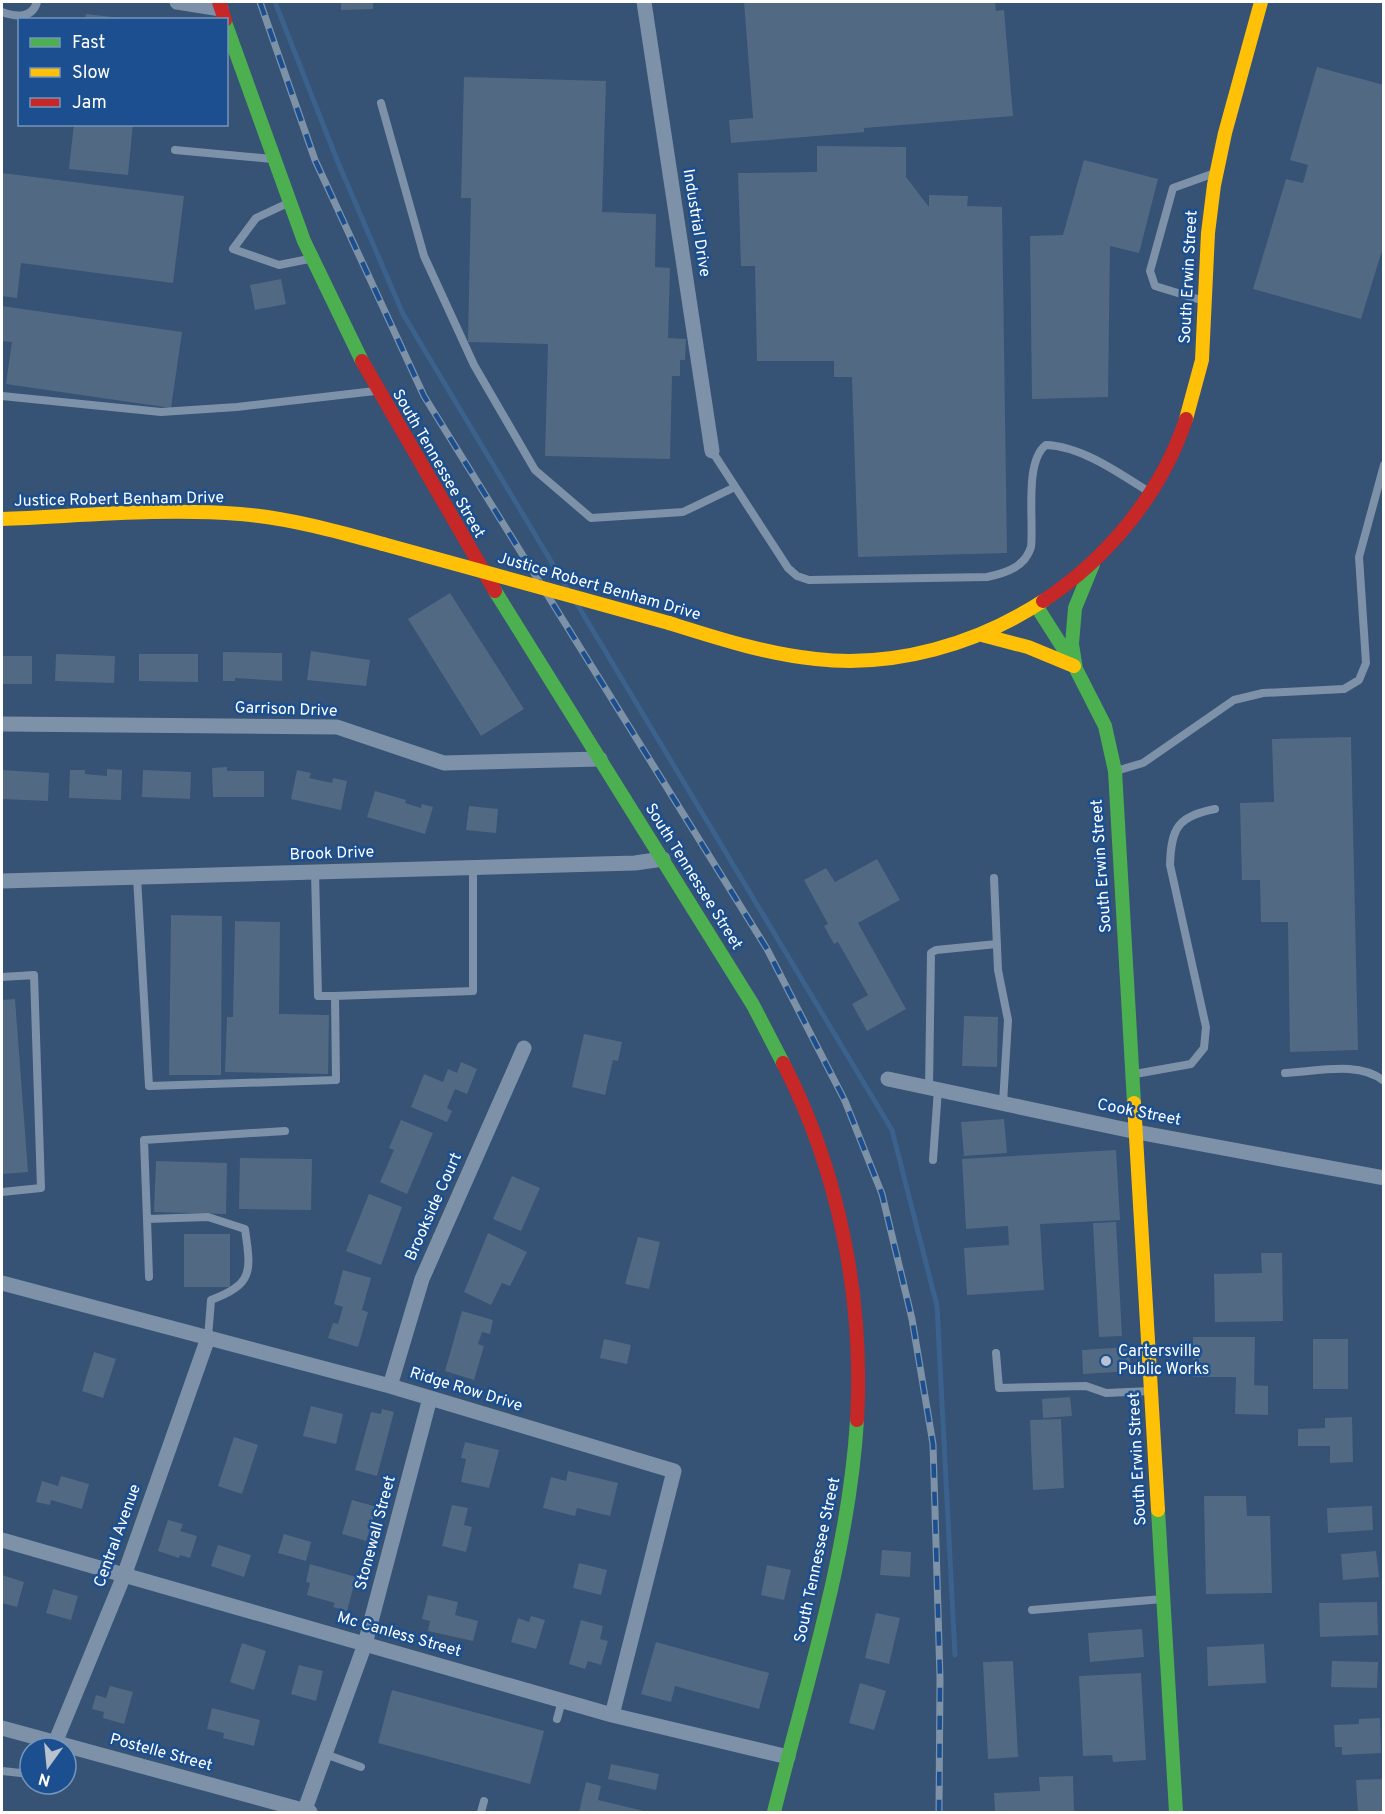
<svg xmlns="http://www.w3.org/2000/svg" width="1385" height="1814" font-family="Overpass,sans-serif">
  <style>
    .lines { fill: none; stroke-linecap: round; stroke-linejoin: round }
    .stream { stroke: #3b618d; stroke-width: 5 }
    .building { fill: #526984 }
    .lane { stroke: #7d92a8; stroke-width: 8 }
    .street { stroke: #7d92a8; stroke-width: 15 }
    .fast { stroke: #4caf50; stroke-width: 14 }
    .slow { stroke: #ffc107; stroke-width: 14 }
    .jam { stroke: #c62828; stroke-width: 14 }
    .rail-casing { stroke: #7e92a7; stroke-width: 7 }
    .rail { stroke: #1b4f8f; stroke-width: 4.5; stroke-dasharray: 14; stroke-linecap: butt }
    .slow-bridge { stroke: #ffc107; stroke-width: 14 }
    .poi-dot { fill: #b9c2ce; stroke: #1b4f8f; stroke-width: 2 }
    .labels { text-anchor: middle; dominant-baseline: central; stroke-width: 5; stroke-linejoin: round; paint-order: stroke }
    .street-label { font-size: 16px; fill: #fff; stroke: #1b4f8f }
    .poi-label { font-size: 16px; fill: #fff; stroke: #1b4f8f; text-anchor: start }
  </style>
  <rect width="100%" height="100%" fill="#365274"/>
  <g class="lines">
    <path class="stream" d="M 275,2 L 337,160 L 403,314 L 567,588
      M 577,604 L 892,1130 L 937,1306 L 955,1655"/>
  </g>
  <path class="building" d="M 341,2 L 373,2 L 373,9 L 341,10 Z
    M 744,2 L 995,2 L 996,11 L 1004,10 L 1013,116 L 864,128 L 864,132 L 731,143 L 729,120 L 753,118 Z
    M 86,14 L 121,18 L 121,20 L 85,20 Z
    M 1317,67 L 1384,85 L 1384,244 L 1361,319 L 1253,289 L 1286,179 L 1303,183 L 1308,165 L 1290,160 Z
    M 464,77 L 606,81 L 602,212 L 656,214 L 655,267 L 670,268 L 668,338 L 686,339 L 685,360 L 680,360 L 680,376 L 672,376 L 670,459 L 545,456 L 548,344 L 468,342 L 471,198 L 461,198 Z
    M 74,124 L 133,124 L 128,175 L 69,169 Z
    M 817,146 L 906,147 L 906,177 L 929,207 L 929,195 L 968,196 L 967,206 L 1002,207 L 1007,553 L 858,557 L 852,377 L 834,377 L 834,361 L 757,361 L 755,266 L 741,266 L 738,173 L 817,172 Z
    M 1084,160 L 1158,179 L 1139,253 L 1110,246 L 1108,397 L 1032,399 L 1030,236 L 1063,235 Z
    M 2,173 L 184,196 L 173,283 L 21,263 L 17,298 L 2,296 Z
    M 281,279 L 286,304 L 255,310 L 250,285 Z
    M 2,306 L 182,332 L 171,408 L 6,384 L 12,342 L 2,341 Z
    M 450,593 L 524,709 L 481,736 L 408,619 Z
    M 311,651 L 370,660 L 366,686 L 307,680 Z
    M 223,652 L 282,653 L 282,681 L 235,678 L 235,681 L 223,681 Z
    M 56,654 L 115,656 L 114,683 L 55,681 Z
    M 139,654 L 198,654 L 198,682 L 139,681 Z
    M 2,656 L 32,656 L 32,684 L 2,684 Z
    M 1351,737 L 1358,1050 L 1290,1052 L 1288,922 L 1261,922 L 1260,880 L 1242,880 L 1240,803 L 1274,802 L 1272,739 Z
    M 227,767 L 227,771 L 264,771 L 264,797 L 213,797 L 212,768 Z
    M 107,769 L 122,770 L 121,800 L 69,798 L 70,770 L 85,770 L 85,774 L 107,776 Z
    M 2,770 L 49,773 L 48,801 L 2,799 Z
    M 143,770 L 191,772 L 190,799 L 142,797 Z
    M 297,770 L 311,773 L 309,778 L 332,783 L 333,778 L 347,781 L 341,810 L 291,799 Z
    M 375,791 L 406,800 L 405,803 L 421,808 L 422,804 L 433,807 L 425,834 L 367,817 Z
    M 469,806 L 498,809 L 496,833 L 466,830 Z
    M 877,859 L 900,900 L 858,923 L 906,1009 L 867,1031 L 852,1004 L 868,995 L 838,942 L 834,944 L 824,926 L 828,924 L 804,880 L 826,868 L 835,882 Z
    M 171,915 L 222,916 L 221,1075 L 169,1075 Z
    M 235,921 L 280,922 L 279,1014 L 329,1015 L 328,1074 L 225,1072 L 227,1017 L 233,1017 Z
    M 15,999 L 28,1172 L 2,1174 L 2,1000 Z
    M 964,1016 L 998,1017 L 997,1067 L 962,1066 Z
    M 584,1034 L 622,1042 L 618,1061 L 613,1060 L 605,1095 L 572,1087 Z
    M 461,1062 L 477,1069 L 467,1094 L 455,1089 L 447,1108 L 452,1111 L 447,1122 L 411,1107 L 424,1074 L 443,1082 L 448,1069 L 457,1073 Z
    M 1004,1119 L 1007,1153 L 964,1156 L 961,1122 Z
    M 401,1120 L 433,1133 L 407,1194 L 380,1182 L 394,1150 L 389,1148 Z
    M 1116,1150 L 1120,1220 L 1040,1224 L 1044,1290 L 967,1295 L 964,1248 L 1009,1245 L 1008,1226 L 966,1229 L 962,1159 Z
    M 240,1158 L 312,1159 L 311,1210 L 239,1209 Z
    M 156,1161 L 227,1163 L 226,1214 L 154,1212 Z
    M 512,1176 L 540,1188 L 521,1231 L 493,1219 Z
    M 369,1194 L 402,1207 L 381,1265 L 346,1251 Z
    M 1116,1222 L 1122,1336 L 1099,1337 L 1093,1223 Z
    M 488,1233 L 527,1252 L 510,1286 L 502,1283 L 491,1305 L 464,1292 Z
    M 184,1234 L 230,1234 L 230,1287 L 184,1287 Z
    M 638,1237 L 660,1242 L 649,1289 L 625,1284 Z
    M 1261,1253 L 1282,1253 L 1283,1321 L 1215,1322 L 1214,1274 L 1262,1273 Z
    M 343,1270 L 371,1278 L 362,1310 L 368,1312 L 358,1347 L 328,1338 L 333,1323 L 338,1324 L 343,1307 L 334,1304 Z
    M 462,1311 L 493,1320 L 490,1334 L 482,1332 L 478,1344 L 484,1346 L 474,1380 L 445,1371 Z
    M 1193,1337 L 1255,1337 L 1254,1385 L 1268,1386 L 1268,1415 L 1235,1414 L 1236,1377 L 1193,1377 Z
    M 604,1339 L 631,1345 L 627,1364 L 600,1358 Z
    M 1313,1339 L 1348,1339 L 1348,1389 L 1313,1389 Z
    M 1129,1347 L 1131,1371 L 1083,1374 L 1082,1350 Z
    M 94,1352 L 116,1359 L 103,1398 L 82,1391 Z
    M 1070,1397 L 1072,1416 L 1043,1418 L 1042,1399 Z
    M 311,1406 L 343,1414 L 336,1444 L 303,1436 Z
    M 382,1409 L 394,1412 L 377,1476 L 355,1470 L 371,1412 L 381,1414 Z
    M 1352,1417 L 1353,1462 L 1330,1463 L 1330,1446 L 1298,1446 L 1298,1429 L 1325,1428 L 1325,1418 Z
    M 1061,1419 L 1064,1488 L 1033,1490 L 1030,1420 Z
    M 234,1437 L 258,1445 L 242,1494 L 218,1486 Z
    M 465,1442 L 499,1450 L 489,1488 L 461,1482 L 466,1459 L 461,1458 Z
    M 568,1471 L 618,1483 L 610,1516 L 577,1508 L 575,1516 L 543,1508 L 551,1477 L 566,1481 Z
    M 61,1476 L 89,1484 L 82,1509 L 51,1500 L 50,1505 L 36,1502 L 42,1481 L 58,1486 Z
    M 1204,1496 L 1246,1496 L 1247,1516 L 1270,1516 L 1272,1593 L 1206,1594 Z
    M 352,1500 L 377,1507 L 366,1541 L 342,1534 Z
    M 452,1505 L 468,1508 L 464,1525 L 472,1527 L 466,1552 L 442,1546 Z
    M 1372,1506 L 1373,1530 L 1328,1533 L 1327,1508 Z
    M 168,1520 L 183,1524 L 180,1531 L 197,1536 L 190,1558 L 180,1555 L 179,1558 L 158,1551 Z
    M 284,1534 L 311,1542 L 306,1561 L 278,1553 Z
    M 218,1545 L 251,1555 L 244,1577 L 211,1566 Z
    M 882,1550 L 911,1552 L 910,1577 L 880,1575 Z
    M 1376,1551 L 1379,1577 L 1343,1580 L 1341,1554 Z
    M 579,1563 L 607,1570 L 601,1595 L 573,1588 Z
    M 310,1564 L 356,1577 L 347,1611 L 333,1607 L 335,1603 L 307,1595 L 310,1583 L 306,1582 Z
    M 767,1565 L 791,1570 L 784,1600 L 761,1595 Z
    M 2,1575 L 24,1582 L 17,1607 L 2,1603 Z
    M 53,1589 L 78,1596 L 71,1620 L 46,1613 Z
    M 428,1595 L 458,1602 L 455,1615 L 478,1621 L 473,1641 L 428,1631 L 430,1621 L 422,1619 Z
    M 1377,1602 L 1378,1635 L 1320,1637 L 1319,1603 Z
    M 876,1613 L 900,1618 L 889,1664 L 865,1658 Z
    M 531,1616 L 545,1620 L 536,1649 L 511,1642 L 518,1618 L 529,1622 Z
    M 581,1620 L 603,1626 L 600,1639 L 608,1641 L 601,1665 L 588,1661 L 585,1669 L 569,1664 Z
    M 1142,1629 L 1144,1657 L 1090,1662 L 1088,1633 Z
    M 656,1642 L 769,1673 L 759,1709 L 675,1686 L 671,1702 L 641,1694 Z
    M 242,1643 L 266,1651 L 254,1690 L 230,1682 Z
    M 1264,1644 L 1266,1683 L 1208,1686 L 1207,1647 Z
    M 1013,1661 L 1018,1757 L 988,1759 L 983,1662 Z
    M 1332,1661 L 1378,1662 L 1377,1688 L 1331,1687 Z
    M 299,1665 L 323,1671 L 316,1701 L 291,1694 Z
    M 1141,1673 L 1146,1760 L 1113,1762 L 1112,1755 L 1083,1756 L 1079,1676 Z
    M 860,1683 L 886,1691 L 874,1730 L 849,1723 Z
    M 110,1686 L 133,1692 L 124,1724 L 103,1718 L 104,1712 L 92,1709 L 96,1695 L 106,1698 Z
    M 392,1690 L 544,1731 L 530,1784 L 378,1743 Z
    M 212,1708 L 260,1720 L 254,1746 L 223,1738 L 224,1733 L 207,1729 Z
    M 1380,1718 L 1381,1753 L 1342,1755 L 1342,1747 L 1335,1747 L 1334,1725 L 1359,1724 L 1359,1719 Z
    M 611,1764 L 659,1774 L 656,1790 L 608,1779 Z
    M 1073,1776 L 1074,1812 L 995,1812 L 994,1793 L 1040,1791 L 1039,1777 Z
    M 1382,1779 L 1383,1812 L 1358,1812 L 1356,1780 Z
    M 586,1782 L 601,1786 L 598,1800 L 648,1812 L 579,1812 Z"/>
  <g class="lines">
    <path class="lane" d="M 2,12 C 16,17 32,19 37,2
      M 381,103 L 424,256 L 474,365 L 535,470 L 591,518 L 683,512 L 735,487
      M 175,150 L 272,159
      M 288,203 L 256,218 L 233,249 L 279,265 L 309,259
      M 1204,301 L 1155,286 L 1150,271 L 1173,188 L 1212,174
      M 2,396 L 161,412 L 237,407 L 375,391
      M 712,451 L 788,568 L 797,576 L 809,580 L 987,577 C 1006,573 1025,567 1031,547 C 1034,522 1024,461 1046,445 C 1081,446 1119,473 1149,492
      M 1116,771 L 1143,763 L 1234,700 L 1263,693 L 1344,689 L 1359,680 L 1366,663 L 1359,557 L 1384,465
      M 137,877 L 149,1086 L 336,1080 L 335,996 L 318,996 L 315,872
      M 994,878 L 998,970 L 1008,1020 L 1003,1103
      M 2,977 L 34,975 L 41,1188 L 2,1192
      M 335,996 L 473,991 L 473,868
      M 1285,1073 C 1315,1072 1359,1060 1384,1081
      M 1135,1074 L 1191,1064 L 1204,1048 L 1206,1027 L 1170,865 C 1171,828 1178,816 1215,809
      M 929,1088 L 931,953 L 936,950 L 997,944
      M 933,1160 L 938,1089
      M 147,1219 L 149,1277
      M 208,1338 L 211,1300 C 254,1284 251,1271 245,1229 L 208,1217 L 147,1219 L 144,1140 L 285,1131
      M 996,1353 L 999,1388 L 1086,1386 L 1106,1393 L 1151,1391
      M 1032,1610 L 1163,1599
      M 557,1719 L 562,1701
      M 325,1754 L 361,1767
      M 2,1771 L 21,1773 L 30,1769
      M 481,1812 L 484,1801"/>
    <path class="street" d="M 177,2 L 221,9
      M 644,2 L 712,451
      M 2,724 L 337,727 L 444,763 L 600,759
      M 2,881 L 635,863 L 663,859
      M 888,1079 L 1137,1132 L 1384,1178
      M 2,1283 L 390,1386 L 674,1471 L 612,1715
      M 390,1386 L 422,1279 L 524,1048
      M 2,1540 L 612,1715 L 788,1757
      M 2,1728 L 310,1812
      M 55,1743 L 125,1573 L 208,1338
      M 304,1812 L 365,1644 L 430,1398"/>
    <path class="fast" d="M 226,25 L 304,241 L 362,361
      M 1093,564 L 1075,608 L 1072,644 L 1076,669 L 1105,726 L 1115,771 L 1134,1103
      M 495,591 L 753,1005 L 783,1063
      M 1037,607 L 1072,662
      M 1158,1510 L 1176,1812
      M 774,1812 C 806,1683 849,1553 857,1420"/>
    <path class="slow" d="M 1186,419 L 1202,360 L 1208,233 L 1214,185 L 1225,133 L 1261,2
      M 2,519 C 81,516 161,508 240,514 C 289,518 336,531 383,544
      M 669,623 C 717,638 766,654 816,659 C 895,668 977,644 1043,601
      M 982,635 L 1028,647 L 1074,666
      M 1134,1103 L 1158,1510"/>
    <path class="jam" d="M 219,2 L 225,20
      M 362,361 L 495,591
      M 1043,601 C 1108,558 1161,494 1186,419
      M 783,1063 C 839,1171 864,1299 857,1420"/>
    <defs>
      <path id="rail" d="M 260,2 L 315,160 L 424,396 L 767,949 L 845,1101 L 882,1194 L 912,1319 L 933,1444 L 940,1678 L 939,1812"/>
    </defs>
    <use href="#rail" class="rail-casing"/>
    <use href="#rail" class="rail"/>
    <path class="slow-bridge" d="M 383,544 L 669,623"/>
  </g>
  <circle class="poi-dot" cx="1106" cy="1361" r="6"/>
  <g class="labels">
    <g class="street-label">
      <text transform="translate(696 223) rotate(81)">Industrial Drive</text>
      <text transform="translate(1189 277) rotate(-87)">South Erwin Street</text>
      <text transform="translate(438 464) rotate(60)">South Tennessee Street</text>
      <text transform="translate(119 500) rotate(-1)">Justice Robert Benham Drive</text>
      <text transform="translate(599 587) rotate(16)">Justice Robert Benham Drive</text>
      <text transform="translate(286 710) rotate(2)">Garrison Drive</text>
      <text transform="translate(332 854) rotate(-2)">Brook Drive</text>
      <text transform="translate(1102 866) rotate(-94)">South Erwin Street</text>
      <text transform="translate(693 877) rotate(58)">South Tennessee Street</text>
      <text transform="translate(1139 1113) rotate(11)">Cook Street</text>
      <text transform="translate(434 1207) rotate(-66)">Brookside Court</text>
      <text transform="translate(466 1390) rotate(17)">Ridge Row Drive</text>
      <text transform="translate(1138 1459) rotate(-93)">South Erwin Street</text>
      <text transform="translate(376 1533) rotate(-75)">Stonewall Street</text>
      <text transform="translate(118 1536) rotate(-70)">Central Avenue</text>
      <text transform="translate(818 1560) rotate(-78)">South Tennessee Street</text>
      <text transform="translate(399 1635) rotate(16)">Mc Canless Street</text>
      <text transform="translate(161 1753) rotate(15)">Postelle Street</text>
    </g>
    <g class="poi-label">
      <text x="1118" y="1352">Cartersville<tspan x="1118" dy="18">Public Works</tspan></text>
    </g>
  </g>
  <rect width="1385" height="1814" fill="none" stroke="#ffffff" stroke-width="6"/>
  <rect x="18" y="18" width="210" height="108" fill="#1b4f8f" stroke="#7695bc" stroke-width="1.5"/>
  <rect x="30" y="38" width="30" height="9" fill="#4caf50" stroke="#7695bc" stroke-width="1.5"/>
  <text x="72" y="48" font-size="18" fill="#ffffff">Fast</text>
  <rect x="30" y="68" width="30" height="9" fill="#ffc107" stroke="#7695bc" stroke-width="1.5"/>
  <text x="72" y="78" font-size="18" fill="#ffffff">Slow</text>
  <rect x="30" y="98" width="30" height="9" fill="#c62828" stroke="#7695bc" stroke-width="1.5"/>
  <text x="72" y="108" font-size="18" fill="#ffffff">Jam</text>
  <g transform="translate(48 1766) rotate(195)"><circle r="28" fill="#1b4f8f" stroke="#7695bc" stroke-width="1.5"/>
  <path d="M0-4.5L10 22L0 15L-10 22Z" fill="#b9c2ce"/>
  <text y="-9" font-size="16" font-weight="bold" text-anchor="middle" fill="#ffffff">N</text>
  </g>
</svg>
